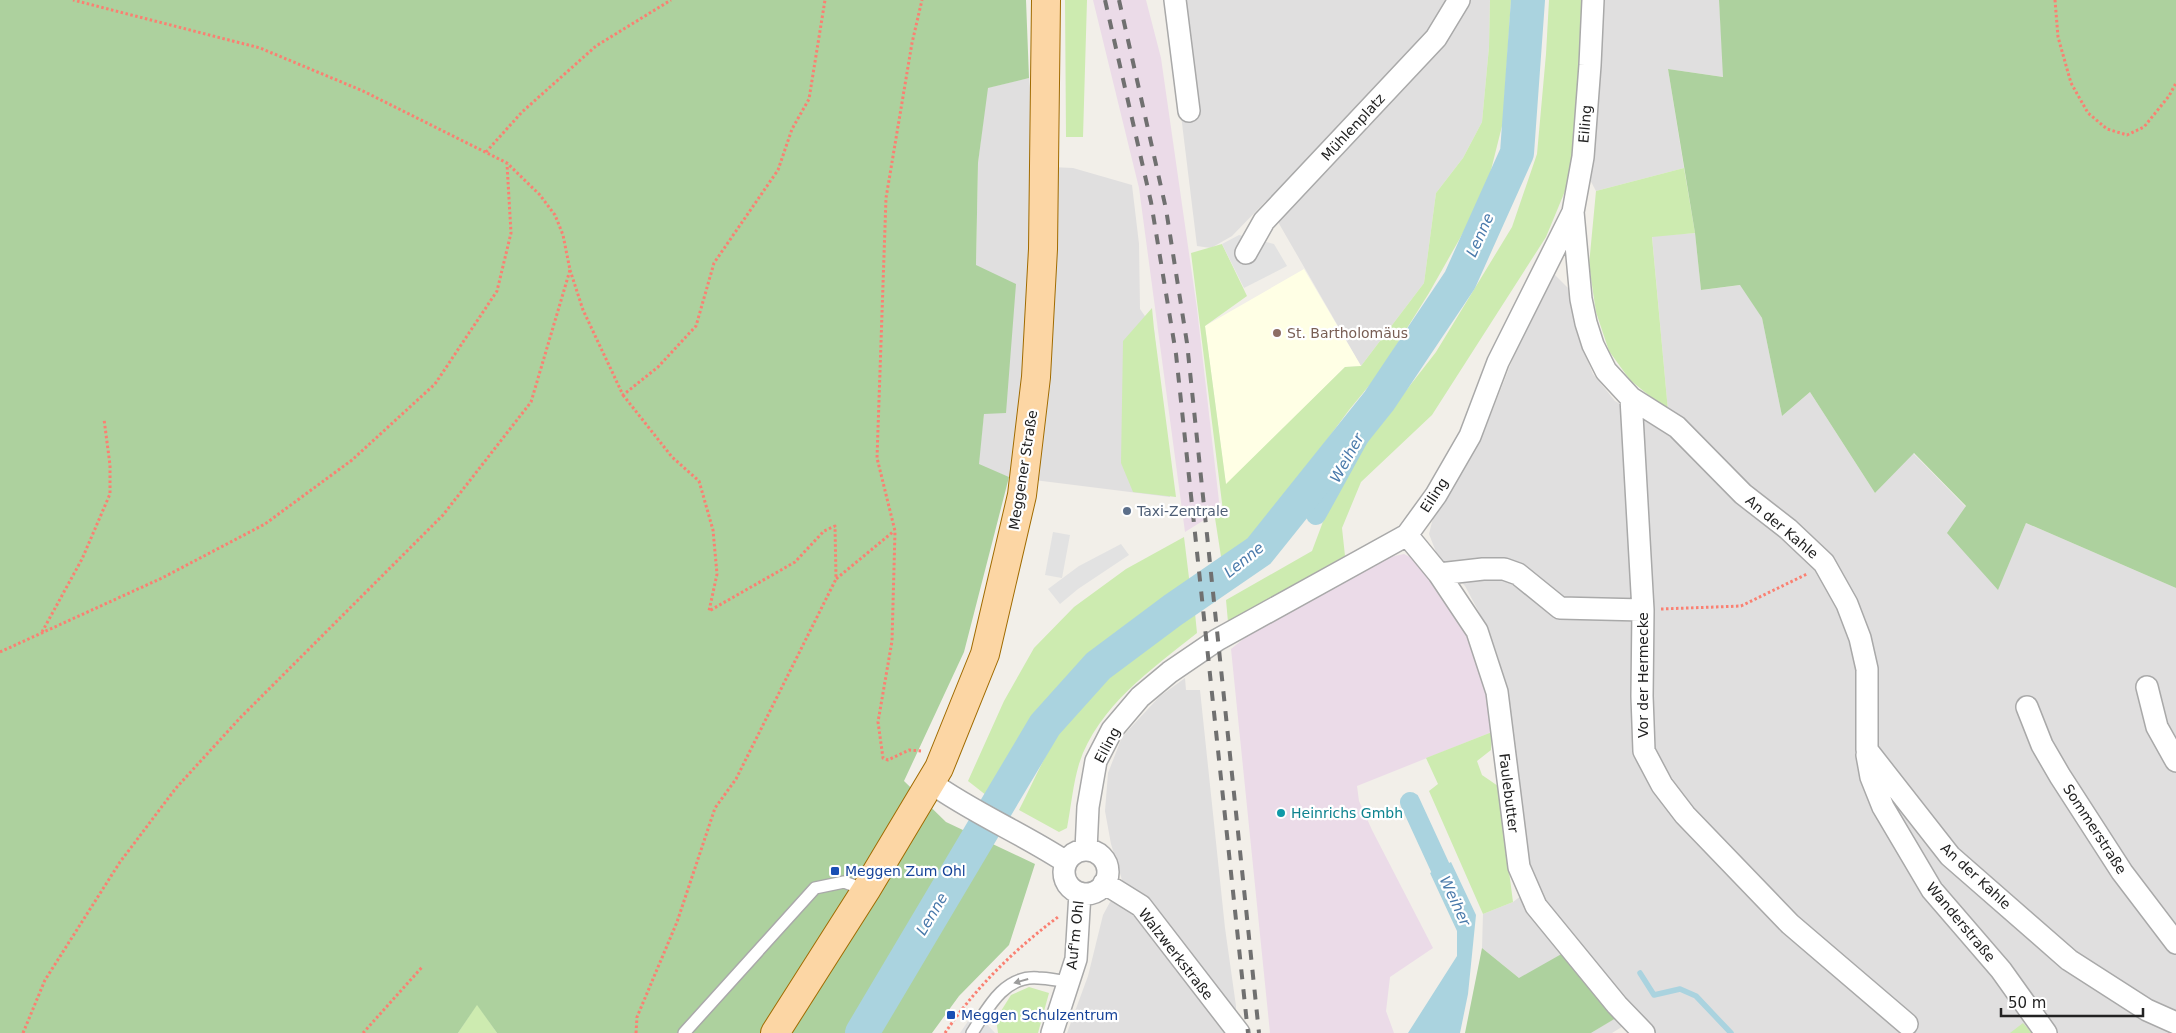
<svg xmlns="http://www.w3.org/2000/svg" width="2176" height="1033" font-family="'DejaVu Sans',sans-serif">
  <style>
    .residential { fill: #e0dfdf }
    .industrial { fill: #ebdbe8 }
    .education { fill: #ffffe5 }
    .grass { fill: #cdebb0 }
    .forest { fill: #add19e }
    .parking { fill: #e2e2e2 }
    .water { fill: #aad3df }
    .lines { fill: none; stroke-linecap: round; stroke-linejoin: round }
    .stream { stroke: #aad3df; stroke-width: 5.5 }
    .canal { stroke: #aad3df; stroke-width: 20 }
    .river { stroke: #aad3df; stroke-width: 34 }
    .lane-casing { stroke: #a9a9a9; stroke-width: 14 }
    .street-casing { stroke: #a9a9a9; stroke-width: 24 }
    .primary-casing { stroke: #a06b00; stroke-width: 30 }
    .path { stroke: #fa8072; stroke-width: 3; stroke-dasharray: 2.5 2.5; stroke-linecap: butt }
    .lane { stroke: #fff; stroke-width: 11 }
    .street { stroke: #fff; stroke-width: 21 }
    .primary { stroke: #fcd6a4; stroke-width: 28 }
    .rail { stroke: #707070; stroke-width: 4; stroke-dasharray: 10 10; stroke-linecap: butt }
    .oneway { fill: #9c9c9c }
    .education-dot { fill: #8d6e63; stroke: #fff; stroke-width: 2 }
    .service-dot { fill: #5c6f8a; stroke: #fff; stroke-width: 2 }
    .culture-dot { fill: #0f9aa8; stroke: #fff; stroke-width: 2 }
    .transit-dot { fill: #1a4fb4; stroke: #fff; stroke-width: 2 }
    .labels { text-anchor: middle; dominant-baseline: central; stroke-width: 4.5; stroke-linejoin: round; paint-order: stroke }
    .street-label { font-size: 14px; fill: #222; stroke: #fff }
    .education-label { font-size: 14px; fill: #785e54; stroke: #fff; text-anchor: start }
    .service-label { font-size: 14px; fill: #4e5e75; stroke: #fff; text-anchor: start }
    .culture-label { font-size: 14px; fill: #0d838f; stroke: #fff; text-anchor: start }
    .transit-label { font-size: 14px; fill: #164399; stroke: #fff; text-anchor: start }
    .water-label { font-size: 15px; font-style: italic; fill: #4a7aab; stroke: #fff }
  </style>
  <rect width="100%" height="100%" fill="#f2efe9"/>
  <path class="residential" d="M 1181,0 L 1490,0 L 1489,47 L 1482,122 L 1463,158 L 1436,193 L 1424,283 L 1361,366 L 1266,201 L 1232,236 L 1211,248 L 1197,246 L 1181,115 Z
    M 1602,0 L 1719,0 L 1724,77 L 1668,69 L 1684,168 L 1596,191 L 1589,178 Z
    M 1029,78 L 1032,105 L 1029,166 L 1073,168 L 1132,185 L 1139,244 L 1140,309 L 1154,329 L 1170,497 L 1009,477 L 978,465 L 984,413 L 1006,412 L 976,265 L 978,163 L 987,88 Z
    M 1695,233 L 1701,290 L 1741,285 L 1762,318 L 1782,416 L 1810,392 L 1875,493 L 1913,453 L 1966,507 L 1998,589 L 2026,523 L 2176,588 L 2176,1033 L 1634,1033 L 1625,1025 L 1612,1033 L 1591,1033 L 1615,1018 L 1519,978 L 1482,948 L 1483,914 L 1513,902 L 1534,886 L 1522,844 L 1499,660 L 1488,629 L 1465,586 L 1438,557 L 1429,534 L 1434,514 L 1482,437 L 1530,315 L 1550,270 L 1568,288 L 1577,334 L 1593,374 L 1615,401 L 1649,421 L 1668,411 L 1652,236 Z
    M 1185,678 L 1186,690 L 1200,690 L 1225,928 L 1236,1006 L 1236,1033 L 1067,1033 L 1088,976 L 1103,915 L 1122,880 L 1111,844 L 1105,811 L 1108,773 L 1122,737 L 1159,697 Z"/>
  <path class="industrial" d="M 1093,0 L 1146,0 L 1161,58 L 1197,309 L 1220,510 L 1185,532 L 1139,188 Z
    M 1404,554 L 1416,560 L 1461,620 L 1488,687 L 1492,732 L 1357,786 L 1359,801 L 1372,830 L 1433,948 L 1390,977 L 1386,1011 L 1394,1033 L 1270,1033 L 1231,649 L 1258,627 L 1390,557 Z"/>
  <path class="education" d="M 1304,269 L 1361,366 L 1345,367 L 1226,485 L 1205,326 Z"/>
  <path class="grass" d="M 1065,0 L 1087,0 L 1083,137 L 1066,137 Z
    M 1490,0 L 1511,0 L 1503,122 L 1485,194 L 1429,293 L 1377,376 L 1349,410 L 1258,533 L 1222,563 L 1215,518 L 1223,511 L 1191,253 L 1222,244 L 1247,296 L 1205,326 L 1226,484 L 1345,367 L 1361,366 L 1424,283 L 1436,193 L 1463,158 L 1482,122 L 1489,47 Z
    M 1549,0 L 1582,0 L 1578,100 L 1570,179 L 1546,237 L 1432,415 L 1361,482 L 1342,528 L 1345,556 L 1228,622 L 1226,600 L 1312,551 L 1333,495 L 1363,446 L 1436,352 L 1512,227 L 1537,154 L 1546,54 Z
    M 1684,168 L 1695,233 L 1652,237 L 1668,411 L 1630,380 L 1609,351 L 1596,312 L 1589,265 L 1596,191 Z
    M 1152,308 L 1154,329 L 1176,497 L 1133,492 L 1121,463 L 1123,341 Z
    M 1184,537 L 1190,586 L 1103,646 L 1055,693 L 1025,734 L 991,799 L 968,781 L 1004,701 L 1034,648 L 1074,607 L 1126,569 Z
    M 1195,613 L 1197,633 C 1152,669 1098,706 1079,764 C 1073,784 1071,807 1067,828 L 1059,832 L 1019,810 C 1032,785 1043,758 1058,735 C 1093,683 1146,648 1195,613 Z
    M 1492,732 L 1491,750 L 1477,761 L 1482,775 L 1498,786 L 1513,902 L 1483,914 L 1429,791 L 1438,784 L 1426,758 Z
    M 1029,987 L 1049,993 L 1038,1033 L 998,1033 L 996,1019 L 1011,995 Z
    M 477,1004 L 497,1033 L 458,1033 Z
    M 2023,1023 L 2032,1033 L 2010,1033 Z"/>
  <path class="forest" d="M 0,0 L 1026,0 L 1029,78 L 988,88 L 978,163 L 976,265 L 1016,284 L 1006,413 L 984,414 L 979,464 L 1009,477 L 964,652 L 904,781 L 946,822 L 1035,864 L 1009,945 L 959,996 L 932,1033 L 497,1033 L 477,1005 L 458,1033 L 0,1033 Z
    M 1719,0 L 2176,0 L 2176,588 L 2026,523 L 1998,590 L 1947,533 L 1966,506 L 1914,453 L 1875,493 L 1810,392 L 1782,416 L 1762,318 L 1740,285 L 1701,290 L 1695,233 L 1668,69 L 1723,77 Z
    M 1482,948 L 1519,978 L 1565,952 L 1616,1018 L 1591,1033 L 1465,1033 Z"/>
  <path class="parking" d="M 1239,235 L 1274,244 L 1287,266 L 1244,288 L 1222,244 Z
    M 1053,532 L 1070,535 L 1062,578 L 1045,575 Z
    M 1121,544 L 1129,555 L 1078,589 L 1060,604 L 1048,589 L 1079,566 Z
    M 975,1011 L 995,1033 L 960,1033 Z"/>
  <path class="water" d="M 1451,862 L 1476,915 L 1468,994 L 1460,1033 L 1408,1033 L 1457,956 L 1457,931 L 1430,873 Z"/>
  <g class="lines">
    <path class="stream" d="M 1640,973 L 1654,995 L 1680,989 L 1696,996 L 1731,1033"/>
    <path class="canal" d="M 1316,515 L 1379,401
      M 1410,802 L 1451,891"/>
    <path class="river" d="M 862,1033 L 1045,725 L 1098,666 L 1173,610 L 1259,551 L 1379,401 L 1460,280 L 1517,153 L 1528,0"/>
    <defs>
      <path id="lane" d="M 684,1033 L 815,888 L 844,882 L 866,890
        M 972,1033 C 987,1009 1004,975 1038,978 C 1048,978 1059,981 1069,982"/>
      <path id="street" d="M 1175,0 L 1189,111
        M 1573,212 L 1581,299 L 1586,323 L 1593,345 L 1606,371 L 1631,398 L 1677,427 L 1743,494 L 1788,529 L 1824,563 L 1847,604 L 1860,638 L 1867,669 L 1867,750 L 1950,856 L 2069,960 L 2147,1010 L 2176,1023
        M 1246,253 L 1264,221 L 1436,38 L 1459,0
        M 1631,398 L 1643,610 L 1642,696 L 1644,751 L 1662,785 L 1685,815 L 1790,924 L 1907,1024
        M 1407,535 L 1439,574 L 1477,631 L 1497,692 L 1519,867 L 1536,906 L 1617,1005 L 1644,1033
        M 1439,574 L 1483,569 L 1504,569 L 1518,574 L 1560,608 L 1643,610
        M 2147,687 L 2157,727 L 2176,761
        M 2027,707 L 2042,745 L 2060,776 L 2122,872 L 2176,943
        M 1867,755 L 1871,777 L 1883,807 L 1932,890 L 2001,970 L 2046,1033
        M 930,782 C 973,813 1022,833 1066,862
        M 1086,850 L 1088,807 L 1096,761 L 1112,730 L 1140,697 L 1170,672 L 1217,640 L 1407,535 L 1436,495 L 1470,436 L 1498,362 L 1573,212 L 1583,157 L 1590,65 L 1593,0
        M1064 872a22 22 0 1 1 44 0a22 22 0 1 1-44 0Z
        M 1104,883 L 1141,906 L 1239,1033
        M 1052,1033 L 1076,959 L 1080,893"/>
      <path id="primary" d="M 775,1033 L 866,890 L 939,768 L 985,654 L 1022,495 L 1036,377 L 1043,249 L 1046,0"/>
    </defs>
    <use href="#lane" class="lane-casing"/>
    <use href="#street" class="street-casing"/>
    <use href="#primary" class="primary-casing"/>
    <path class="path" d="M 2055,0 L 2058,37 L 2071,83 L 2088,113 L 2107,129 L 2127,135 L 2144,127 L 2169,96 L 2176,83
      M 486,152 L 522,112 L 596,46 L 671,0
      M 570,270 L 583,310 L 623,395 L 658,367 L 696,326 L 714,263 L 778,170 L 792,129 L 809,99 L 825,0
      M 623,395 L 672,457 L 699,481 L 713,530 L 717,574 L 709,611 L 795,562 L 824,531 L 835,526 L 836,579 L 894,531
      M 1661,609 L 1741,606 L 1807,574
      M 42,632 L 82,559 L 110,494 L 110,465 L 104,419
      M 0,652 L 162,578 L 265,524 L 352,460 L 435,384 L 497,291 L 511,233 L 507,164
      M 921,751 L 909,750 L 888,760 L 883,758 L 878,722 L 892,641 L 895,531 L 877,458 L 886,198 L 912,43 L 922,0
      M 23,1033 L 45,980 L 120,862 L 176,788 L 240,718 L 443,515 L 531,402 L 570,270 L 563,235 L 555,215 L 540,195 L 507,163 L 363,91 L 260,48 L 73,0
      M 363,1033 L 423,966
      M 636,1033 L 637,1017 L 677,922 L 715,808 L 736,779 L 836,579
      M 945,1033 C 975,988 1015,949 1058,917"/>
    <use href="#lane" class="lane"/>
    <use href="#street" class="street"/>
    <use href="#primary" class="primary"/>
    <path class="rail" d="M 1105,0 L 1151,202 L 1176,354 L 1248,1033
      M 1119,0 L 1166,209 L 1187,343 L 1259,1033"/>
  </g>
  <defs><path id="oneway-solid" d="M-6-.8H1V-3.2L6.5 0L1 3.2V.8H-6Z" transform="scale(1.25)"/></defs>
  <use class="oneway" href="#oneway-solid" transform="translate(1021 981) rotate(164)"/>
  <circle class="education-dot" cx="1277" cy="333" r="5"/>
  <circle class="service-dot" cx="1127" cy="511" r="5"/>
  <circle class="culture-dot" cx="1281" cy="813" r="5"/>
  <g class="transit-dot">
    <rect x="830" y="866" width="10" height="10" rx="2.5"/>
    <rect x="946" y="1010" width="10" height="10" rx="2.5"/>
  </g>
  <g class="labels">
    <g class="street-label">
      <text transform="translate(1585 124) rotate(-85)">Eiling</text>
      <text transform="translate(1353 127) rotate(-47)">Mühlenplatz</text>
      <text transform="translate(1023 470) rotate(-81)">Meggener Straße</text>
      <text transform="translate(1434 495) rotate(-57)">Eiling</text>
      <text transform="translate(1782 527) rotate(40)">An der Kahle</text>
      <text transform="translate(1643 675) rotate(-90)">Vor der Hermecke</text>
      <text transform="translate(1107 745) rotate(-62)">Eiling</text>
      <text transform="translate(1509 793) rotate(83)">Faulebutter</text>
      <text transform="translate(2095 829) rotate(57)">Sommerstraße</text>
      <text transform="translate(1976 876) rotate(43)">An der Kahle</text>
      <text transform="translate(1961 922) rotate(50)">Wanderstraße</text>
      <text transform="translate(1075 935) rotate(-84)">Auf'm Ohl</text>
      <text transform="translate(1176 954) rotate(52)">Walzwerkstraße</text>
    </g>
    <g class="education-label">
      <text x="1287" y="333">St. Bartholomäus</text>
    </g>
    <g class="service-label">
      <text x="1137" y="511">Taxi-Zentrale</text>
    </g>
    <g class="culture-label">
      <text x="1291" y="813">Heinrichs Gmbh</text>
    </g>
    <g class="transit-label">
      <text x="845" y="871">Meggen Zum Ohl</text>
      <text x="961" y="1015">Meggen Schulzentrum</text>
    </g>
    <g class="water-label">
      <text transform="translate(1480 235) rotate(-66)">Lenne</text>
      <text transform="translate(1347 458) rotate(-61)">Weiher</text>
      <text transform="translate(1244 560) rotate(-39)">Lenne</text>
      <text transform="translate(1455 901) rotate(65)">Weiher</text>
      <text transform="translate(932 914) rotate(-59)">Lenne</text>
    </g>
  </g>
  <path d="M2001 1008v8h142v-8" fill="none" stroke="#222222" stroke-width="2.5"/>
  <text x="2008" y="1008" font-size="15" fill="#222222" stroke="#ffffff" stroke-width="4" paint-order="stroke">50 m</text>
</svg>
